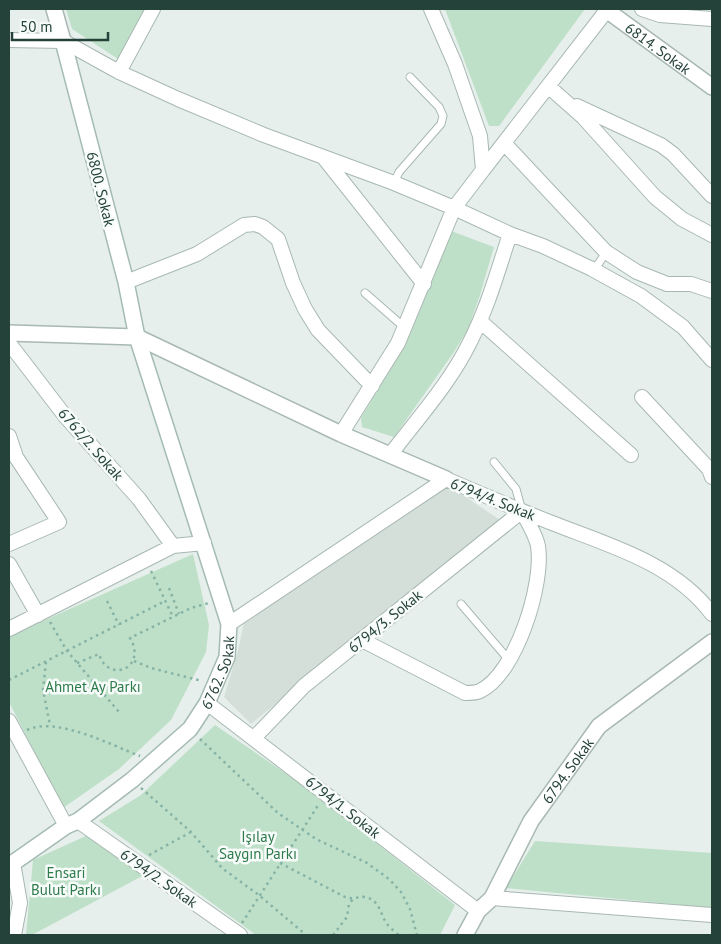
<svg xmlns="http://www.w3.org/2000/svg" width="721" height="944" font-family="'PT Sans',sans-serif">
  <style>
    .built { fill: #d4dfda }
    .green { fill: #bfe0c8 }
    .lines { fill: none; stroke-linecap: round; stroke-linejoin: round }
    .service-casing { stroke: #a8b8b2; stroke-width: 9 }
    .minor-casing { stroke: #a8b8b2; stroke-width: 16 }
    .tertiary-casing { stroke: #a8b8b2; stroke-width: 18 }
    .secondary-casing { stroke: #a4bbb3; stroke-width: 18 }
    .path { stroke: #86b3a5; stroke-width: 2.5; stroke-dasharray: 2.5 4; stroke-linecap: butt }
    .service { stroke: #fff; stroke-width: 7 }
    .minor { stroke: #fff; stroke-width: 14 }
    .tertiary { stroke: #fff; stroke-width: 15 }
    .secondary { stroke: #fff; stroke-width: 15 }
    .labels { text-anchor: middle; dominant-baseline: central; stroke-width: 5; stroke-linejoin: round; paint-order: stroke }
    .street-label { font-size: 15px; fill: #24423a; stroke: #f7fbf9 }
    .park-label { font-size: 15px; fill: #2d7a4b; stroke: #f7fbf9 }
  </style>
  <rect width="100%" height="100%" fill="#e6efeb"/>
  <path class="built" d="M 448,485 L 500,520 L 251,724 L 224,697 L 238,651 L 246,613 Z"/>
  <path class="green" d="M 66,9 L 145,9 L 118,59 L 72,29 Z
    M 445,9 L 585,9 L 499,126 L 489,126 Z
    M 451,231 L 494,247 L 480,295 L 468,329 L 454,352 L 394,437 L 362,427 L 361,418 L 404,347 L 431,284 Z
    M 193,554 L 209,625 L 206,652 L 171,720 L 119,769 L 63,808 L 9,702 L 9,636 Z
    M 215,725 L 304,786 L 455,905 L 440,935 L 256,935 L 99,821 L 141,795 Z
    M 88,835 L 144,875 L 32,935 L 26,935 L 33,860 Z
    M 535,841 L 712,853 L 712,908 L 506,888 Z"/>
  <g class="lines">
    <defs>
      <path id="service" d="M 394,183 L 399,172 L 441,124 L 443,116 L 439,107 L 410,77
        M 592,269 L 599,263 L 606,252
        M 365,293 L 405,328
        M 494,462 L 516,489 L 522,511
        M 461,604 L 509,660"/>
      <path id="minor" d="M 642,9 L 660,15 L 712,19
        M 9,40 L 63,41 L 119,72 L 178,99 L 264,135 L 394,183 L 454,208 L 510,234 L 543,246 L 592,269 L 641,296 L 683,327 L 712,360
        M 119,72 L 153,9
        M 548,86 L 583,117 L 655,197 L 682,219 L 712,235
        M 577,106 L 661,145 L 673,154 L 712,196
        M 504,143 L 606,252 L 637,272 L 667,284 L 691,284 L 712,291
        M 324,158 L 424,284
        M 483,170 L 607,10
        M 126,282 L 197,254 L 244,225 L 255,224 L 263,227 L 278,239 L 293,283 L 305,309 L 318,330 L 372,386
        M 480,321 L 631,455
        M 9,343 L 65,416 L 139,499 L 173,546
        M 642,397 L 709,469 L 712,477
        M 341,434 L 398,343 L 454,208 L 483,170 L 480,136 L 455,64 L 431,9
        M 9,436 L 16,457 L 59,522 L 9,544
        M 390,455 C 418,418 450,383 470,342 C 488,307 498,270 510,234
        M 9,564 L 38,615
        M 229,624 L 446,479 C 481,494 516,509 552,523 C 608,545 674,563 712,614
        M 9,629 L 173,546 L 204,543
        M 207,703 L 478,911
        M 9,721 L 66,826
        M 254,738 L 304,686 L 522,511 C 527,521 536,535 538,546 C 544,584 516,674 480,691 C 476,693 469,693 465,693 L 362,640
        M 78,821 L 240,935
        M 13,863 L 20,903 L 14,935
        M 492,898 L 712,915"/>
      <g id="tertiary">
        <path d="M 54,9 L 63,41"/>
        <path id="s1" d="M 605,9 L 712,87"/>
        <path d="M 9,333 L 137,337 L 341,434 L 446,479"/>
        <path id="s2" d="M 465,935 L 478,911 L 492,898 L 531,821 L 599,726 L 712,642"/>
      </g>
      <g id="secondary">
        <path id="s3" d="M 9,864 L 13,863 L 66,826 L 78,821 L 132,780 L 190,729 L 207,703 L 227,657 L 229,624 L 137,337 L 126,282 L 63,41"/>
      </g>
    </defs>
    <use href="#service" class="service-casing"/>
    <use href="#minor" class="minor-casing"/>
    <use href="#tertiary" class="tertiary-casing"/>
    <use href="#secondary" class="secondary-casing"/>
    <path class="path" d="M 151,571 L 173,617
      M 169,588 L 179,614
      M 107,601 L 119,625
      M 50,622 L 67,651 L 119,712
      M 134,661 L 151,668 L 202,681
      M 46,662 L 43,690 L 50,725
      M 77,663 L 99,654 C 108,684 148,668 130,638 L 191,608 L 209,603
      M 9,680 L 165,601
      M 27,730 C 56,716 111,745 140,756
      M 200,739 L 278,813 L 316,839 L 367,863 L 389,879 L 401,892 L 410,909 L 417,935
      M 141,788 L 191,832 L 222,868 L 260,896 L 306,935
      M 149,855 L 191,832
      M 280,863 L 345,897 C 356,900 357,896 365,897 C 380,900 380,914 387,924 C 390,928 395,932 399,935
      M 242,923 L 319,804
      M 333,935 L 347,917 L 349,904 L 353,899"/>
    <use href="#service" class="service"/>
    <use href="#minor" class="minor"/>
    <use href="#tertiary" class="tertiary"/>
    <use href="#secondary" class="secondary"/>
  </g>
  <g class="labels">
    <g class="street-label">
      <text stroke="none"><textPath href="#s1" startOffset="66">6814. Sokak</textPath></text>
      <text transform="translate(101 189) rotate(76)">6800. Sokak</text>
      <text transform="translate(91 444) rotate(49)">6762/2. Sokak</text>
      <text transform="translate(493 499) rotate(22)">6794/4. Sokak</text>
      <text transform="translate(385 621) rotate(-39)">6794/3. Sokak</text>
      <text stroke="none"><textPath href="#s3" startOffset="291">6762. Sokak</textPath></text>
      <text stroke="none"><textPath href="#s2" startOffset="195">6794. Sokak</textPath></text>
      <text transform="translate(343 807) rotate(38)">6794/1. Sokak</text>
      <text transform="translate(159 878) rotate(35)">6794/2. Sokak</text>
    </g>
    <g class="park-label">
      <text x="93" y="686">Ahmet Ay Parkı</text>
      <text x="258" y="836">Işılay<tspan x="258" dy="17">Saygın Parkı</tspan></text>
      <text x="66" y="872">Ensari<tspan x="66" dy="17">Bulut Parkı</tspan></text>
    </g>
  </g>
  <rect width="721" height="944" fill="none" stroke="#24423a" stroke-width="20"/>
  <path d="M12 32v8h96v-8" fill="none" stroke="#24423a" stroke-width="2.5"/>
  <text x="20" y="32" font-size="15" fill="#24423a" stroke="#f7fbf9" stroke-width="4" paint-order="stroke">50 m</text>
</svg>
